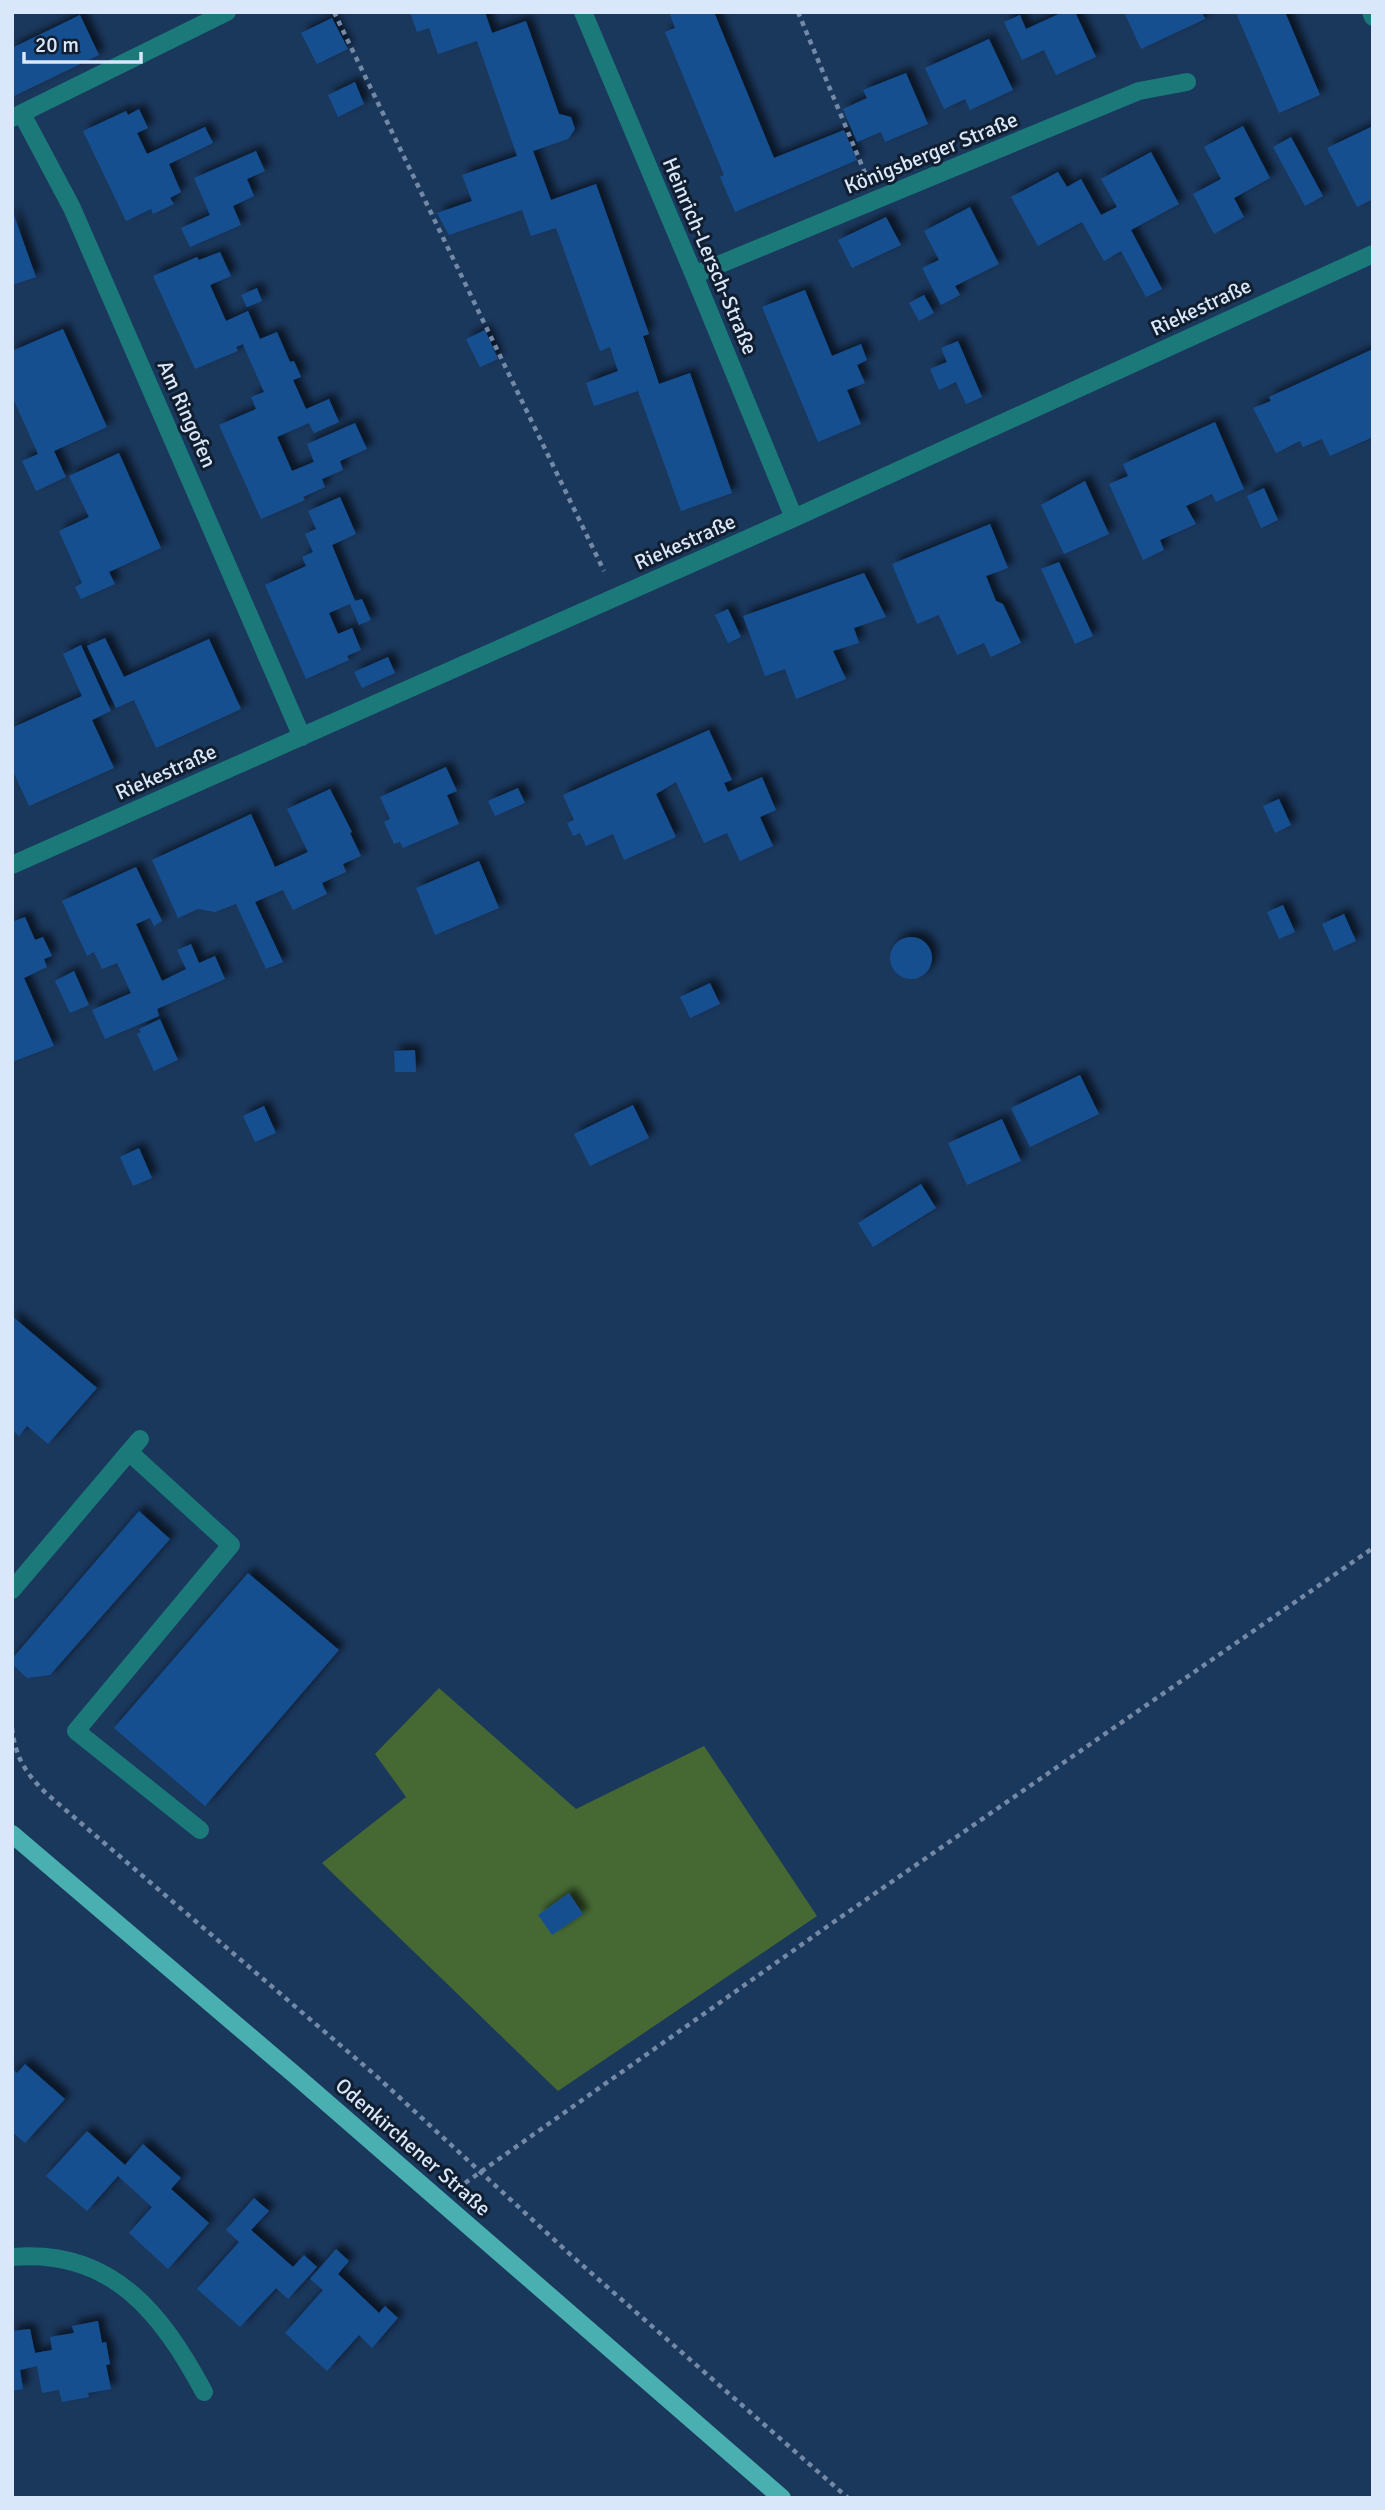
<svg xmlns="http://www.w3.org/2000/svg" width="1385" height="2510" font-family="Signika,sans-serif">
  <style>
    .green { fill: #466934 }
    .building { fill: #184f90; filter: url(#shadow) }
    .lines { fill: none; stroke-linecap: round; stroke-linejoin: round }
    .path { stroke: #7389a6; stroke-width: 4.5; stroke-dasharray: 5 5; stroke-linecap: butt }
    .minor { stroke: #1c797a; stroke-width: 18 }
    .major { stroke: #4aafb0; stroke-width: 18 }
    .labels { text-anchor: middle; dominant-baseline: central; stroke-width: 6; stroke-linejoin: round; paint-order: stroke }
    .street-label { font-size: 21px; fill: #d9e7fa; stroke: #111e2f }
  </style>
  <defs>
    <filter id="shadow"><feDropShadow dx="6" dy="-6" stdDeviation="3.5" flood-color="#0009"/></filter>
  </defs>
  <rect width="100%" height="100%" fill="#1a375c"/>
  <path class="green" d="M 439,1688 L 576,1809 L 704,1746 L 817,1916 L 558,2091 L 322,1863 L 406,1797 L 375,1754 Z"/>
  <path class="building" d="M 410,12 L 485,12 L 492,33 L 526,21 L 559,114 L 571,117 L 575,129 L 568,139 L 533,151 L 551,200 L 596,184 L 649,334 L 643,336 L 659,384 L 690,373 L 732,493 L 681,511 L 638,391 L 594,406 L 586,383 L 618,371 L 610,347 L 600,351 L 556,228 L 531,236 L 522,210 L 449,235 L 437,213 L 472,201 L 462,175 L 517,156 L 477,41 L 438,54 L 429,28 L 417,32 Z
    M 669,12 L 714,12 L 774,158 L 844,130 L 857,160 L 735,212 L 720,177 L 724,175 L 665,32 L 675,28 Z
    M 1063,12 L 1075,12 L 1096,57 L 1056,75 L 1044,50 L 1022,60 L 1004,22 L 1020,15 L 1026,29 Z
    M 1124,12 L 1202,12 L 1205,19 L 1141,49 Z
    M 1285,12 L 1320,95 L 1279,113 L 1236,13 Z
    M 80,15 L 99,55 L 12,97 L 12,48 Z
    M 332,18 L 348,49 L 317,64 L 301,33 Z
    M 989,39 L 1013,90 L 970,110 L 965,99 L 944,109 L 925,68 Z
    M 906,73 L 928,124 L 885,142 L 881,132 L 857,142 L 843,109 L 867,98 L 863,90 Z
    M 355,82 L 364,104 L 338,117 L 328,95 Z
    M 139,109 L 148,128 L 137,133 L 147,154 L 205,127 L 213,143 L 169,164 L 181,192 L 170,198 L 174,204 L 153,214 L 151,209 L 126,221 L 83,131 L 126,111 L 128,115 Z
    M 1243,126 L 1270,178 L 1234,198 L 1244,217 L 1214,234 L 1193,194 L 1221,179 L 1204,147 Z
    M 1373,126 L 1373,199 L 1357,207 L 1327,148 Z
    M 1291,137 L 1323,196 L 1305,206 L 1273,147 Z
    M 256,151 L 265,171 L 247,179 L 254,196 L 233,206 L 241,225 L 190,247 L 181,228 L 210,215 L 194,178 Z
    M 1151,152 L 1179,204 L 1131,230 L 1162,289 L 1146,297 L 1121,251 L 1104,261 L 1082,222 L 1038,246 L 1011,197 L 1058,172 L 1067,187 L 1081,179 L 1101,215 L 1117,207 L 1101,179 Z
    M 970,207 L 999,264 L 955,286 L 960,295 L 941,305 L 922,268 L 939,260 L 924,231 Z
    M 12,210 L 36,277 L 12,285 Z
    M 886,217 L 901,245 L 852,268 L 838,240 Z
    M 220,252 L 231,276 L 210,285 L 226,321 L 248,311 L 260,339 L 277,332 L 290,362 L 294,361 L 301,377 L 293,380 L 306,409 L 329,399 L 339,422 L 314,433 L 309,423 L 277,437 L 292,471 L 314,462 L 307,444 L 355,423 L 367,449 L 340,461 L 343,470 L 322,479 L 325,487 L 303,497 L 305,500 L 261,519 L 219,425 L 256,409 L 251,397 L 264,392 L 244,347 L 243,344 L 236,347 L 238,351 L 195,369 L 153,276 L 197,257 L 199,260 Z
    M 257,288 L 262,301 L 247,307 L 241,295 Z
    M 805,290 L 832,356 L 861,344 L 867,360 L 857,365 L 865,383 L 847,390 L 861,424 L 818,442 L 762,307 Z
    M 924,295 L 934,313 L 919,321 L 909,303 Z
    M 63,329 L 107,427 L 54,451 L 66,477 L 36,491 L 22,461 L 38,454 L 12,396 L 12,351 Z
    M 485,330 L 498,359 L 480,367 L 466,339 Z
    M 958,341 L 982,397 L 966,404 L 956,382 L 939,390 L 930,369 L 947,362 L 941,348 Z
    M 1373,349 L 1373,437 L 1330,456 L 1322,439 L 1303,447 L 1300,441 L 1276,453 L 1253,408 L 1271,401 L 1269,397 Z
    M 1215,422 L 1244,489 L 1216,502 L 1212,494 L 1186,506 L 1196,524 L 1160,540 L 1164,550 L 1143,560 L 1109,484 L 1128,476 L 1123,464 Z
    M 119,453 L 161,548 L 109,572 L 115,584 L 81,599 L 75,587 L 82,583 L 59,531 L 89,517 L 69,476 Z
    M 1085,481 L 1109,534 L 1064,554 L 1041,505 Z
    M 1264,488 L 1278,520 L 1261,528 L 1247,496 Z
    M 340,497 L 356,534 L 332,545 L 355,601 L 362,599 L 371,620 L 359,625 L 350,604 L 329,613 L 338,634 L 352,628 L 361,650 L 347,656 L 349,660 L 306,679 L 265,585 L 306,566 L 302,557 L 313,552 L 305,534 L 316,529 L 308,511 Z
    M 990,524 L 1008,568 L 986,576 L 996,601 L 1003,604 L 1021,643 L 991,657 L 984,643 L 957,655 L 939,615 L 917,624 L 892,564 Z
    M 1059,562 L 1093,636 L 1075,644 L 1041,569 Z
    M 864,573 L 886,617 L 854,628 L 859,643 L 833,651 L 846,679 L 796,699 L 785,669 L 765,676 L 743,616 Z
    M 728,609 L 741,637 L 728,643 L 715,615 Z
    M 105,638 L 124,677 L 209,639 L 241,709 L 156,748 L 134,700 L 116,708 L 87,646 Z
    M 81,645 L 111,711 L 92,720 L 114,768 L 29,806 L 12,769 L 12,728 L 82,696 L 63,654 Z
    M 388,657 L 395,673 L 362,688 L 354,672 Z
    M 709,730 L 732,780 L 724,783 L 728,792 L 762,777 L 776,810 L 760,817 L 773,846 L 740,861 L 727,833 L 704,843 L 676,782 L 656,794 L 676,837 L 624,860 L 613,834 L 586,846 L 580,833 L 573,836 L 567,823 L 574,820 L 563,795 Z
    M 446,767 L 457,791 L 447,795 L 459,824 L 403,848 L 400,842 L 394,844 L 384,822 L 390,819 L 380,797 Z
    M 518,788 L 525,803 L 495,816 L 488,801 Z
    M 330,789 L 352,832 L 350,833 L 361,856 L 343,864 L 346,872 L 322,883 L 327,894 L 293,910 L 283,890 L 255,902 L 283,962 L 266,969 L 236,904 L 215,912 L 198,909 L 178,918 L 152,860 L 251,814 L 275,867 L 308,852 L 287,809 Z
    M 1279,799 L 1291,825 L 1275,833 L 1263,806 Z
    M 479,861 L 499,908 L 435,935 L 416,888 Z
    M 136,867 L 162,921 L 154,926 L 150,918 L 136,924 L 162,981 L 186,969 L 177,950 L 191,944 L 199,963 L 215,956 L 225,979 L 157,1009 L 159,1016 L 105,1039 L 92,1010 L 131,993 L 117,963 L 102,969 L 94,952 L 87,956 L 62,901 Z
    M 1283,905 L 1295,932 L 1279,939 L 1267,912 Z
    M 1344,914 L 1356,941 L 1334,951 L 1322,924 Z
    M 25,917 L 35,940 L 43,937 L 52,956 L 44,959 L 47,967 L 24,978 L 54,1046 L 12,1062 L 12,922 Z
    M890 958a21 21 0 1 1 42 0a21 21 0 1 1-42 0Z
    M 74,971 L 89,1005 L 70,1013 L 55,981 Z
    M 710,983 L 720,1004 L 690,1018 L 680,997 Z
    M 160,1019 L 178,1060 L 154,1071 L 137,1034 L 141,1032 L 139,1029 Z
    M 415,1050 L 416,1072 L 395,1072 L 394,1051 Z
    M 1080,1075 L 1099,1114 L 1030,1147 L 1011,1108 Z
    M 633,1105 L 649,1138 L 590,1166 L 574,1134 Z
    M 264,1106 L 276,1133 L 255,1142 L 243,1116 Z
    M 1002,1119 L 1021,1161 L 967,1185 L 948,1143 Z
    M 139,1148 L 152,1178 L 133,1186 L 120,1157 Z
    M 921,1184 L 936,1208 L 873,1247 L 858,1223 Z
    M 12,1316 L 97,1388 L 48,1444 L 27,1426 L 19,1436 L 12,1430 Z
    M 139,1511 L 170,1539 L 50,1675 L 27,1678 L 12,1664 L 12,1659 Z
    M 248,1573 L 339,1650 L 205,1806 L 114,1728 Z
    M 569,1893 L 583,1914 L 552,1935 L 538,1915 Z
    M 25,2064 L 65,2099 L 25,2143 L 12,2132 L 12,2069 L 17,2073 Z
    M 87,2131 L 125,2165 L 143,2144 L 181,2178 L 171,2189 L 209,2223 L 168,2269 L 129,2233 L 152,2207 L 118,2176 L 87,2211 L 46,2176 Z
    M 254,2198 L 269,2211 L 251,2230 L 293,2267 L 304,2255 L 317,2267 L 288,2299 L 276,2288 L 240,2327 L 197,2289 L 239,2242 L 226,2230 Z
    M 336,2249 L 349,2261 L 338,2274 L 379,2313 L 385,2306 L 398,2318 L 372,2348 L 359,2335 L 327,2371 L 285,2333 L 323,2290 L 310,2279 Z
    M 98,2321 L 102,2343 L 106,2342 L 110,2364 L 106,2365 L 111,2389 L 88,2393 L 89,2397 L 62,2402 L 59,2390 L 42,2393 L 37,2366 L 20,2370 L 23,2389 L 12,2391 L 12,2331 L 30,2329 L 35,2353 L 52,2350 L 50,2337 L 74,2333 L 72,2326 Z"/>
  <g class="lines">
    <path class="path" d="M 334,12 L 604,571
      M 798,12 L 865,173
      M 12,1728 C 15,1757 26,1774 47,1794 L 374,2074 L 573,2257 L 848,2498
      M 465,2183 L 828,1926 L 1373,1548"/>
    <path class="minor" d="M 583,12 L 694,275 L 794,518
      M 1371,12 L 1373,17
      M 22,114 L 72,208 L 302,737
      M 12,118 L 227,12
      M 694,275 L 1139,91 L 1187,82
      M 12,865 L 794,518 L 1373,254
      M 129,1452 L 231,1545 L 76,1731 L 200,1830
      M 12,1590 L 140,1439
      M 12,2257 C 112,2248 162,2314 204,2392"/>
    <path class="major" d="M 12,1834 L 295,2075 L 782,2498"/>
  </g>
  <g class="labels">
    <g class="street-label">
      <text transform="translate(931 153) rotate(-22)">Königsberger Straße</text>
      <text transform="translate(710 256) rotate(67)">Heinrich-Lersch-Straße</text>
      <text transform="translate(1201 307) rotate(-25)">Riekestraße</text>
      <text transform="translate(187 414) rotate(66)">Am Ringofen</text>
      <text transform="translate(685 542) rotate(-24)">Riekestraße</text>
      <text transform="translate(166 772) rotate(-24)">Riekestraße</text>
      <text transform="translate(413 2147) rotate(41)">Odenkirchener Straße</text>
    </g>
  </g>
  <rect width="1385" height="2510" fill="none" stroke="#d9e7fa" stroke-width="28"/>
  <path d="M24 52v10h117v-10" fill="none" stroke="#d9e7fa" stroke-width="3.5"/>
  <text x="35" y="52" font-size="21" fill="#d9e7fa" stroke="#111e2f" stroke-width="5" paint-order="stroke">20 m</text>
</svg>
